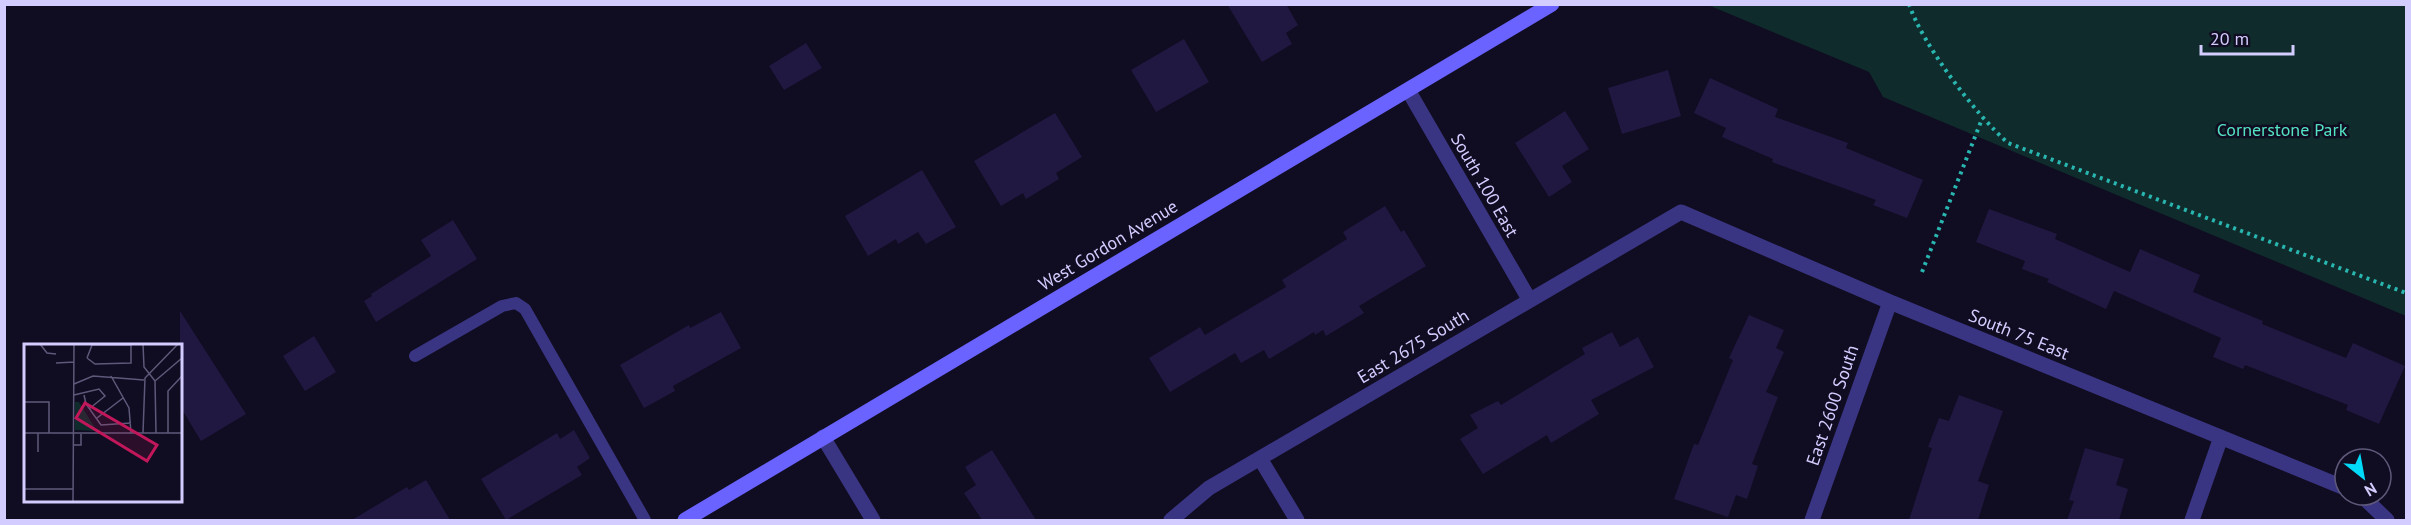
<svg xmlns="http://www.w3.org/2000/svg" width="2411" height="525" font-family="'PT Sans',sans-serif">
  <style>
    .green { fill: #0f2b2b }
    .building { fill: #211842 }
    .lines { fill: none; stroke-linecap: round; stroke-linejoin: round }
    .path { stroke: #29b6b0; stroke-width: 4; stroke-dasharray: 3 4.5; stroke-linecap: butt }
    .service { stroke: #3a3582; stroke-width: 12 }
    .minor { stroke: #3a3582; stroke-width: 15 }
    .secondary { stroke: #6a63ff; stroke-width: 15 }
    .labels { text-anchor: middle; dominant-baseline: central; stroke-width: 5; stroke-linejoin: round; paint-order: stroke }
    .park-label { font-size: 18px; fill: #54e3c2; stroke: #100c21 }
    .street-label { font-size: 18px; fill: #d3ccff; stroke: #100c21 }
    .inset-road { fill: none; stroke: #5e597a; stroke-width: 1.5 }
    .view { fill: #c2185b; fill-opacity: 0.15; stroke: #c2185b; stroke-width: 3 }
    .inset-edge { fill: none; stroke: #d3ccff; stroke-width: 3 }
  </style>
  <rect width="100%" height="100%" fill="#100c21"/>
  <path class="green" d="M 1708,5 L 2406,5 L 2406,316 L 1883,97 L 1869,72 Z"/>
  <path class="building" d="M 1227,4 L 1286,4 L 1298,25 L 1286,33 L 1292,44 L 1262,62 Z
    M 1184,39 L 1209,82 L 1156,112 L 1131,70 Z
    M 806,43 L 822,68 L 784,90 L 769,66 Z
    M 1668,70 L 1681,116 L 1622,134 L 1608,88 Z
    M 1710,78 L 1778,109 L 1775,117 L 1848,143 L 1846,148 L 1923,180 L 1907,218 L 1873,205 L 1876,200 L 1772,162 L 1773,159 L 1722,137 L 1726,128 L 1694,113 Z
    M 1565,111 L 1589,149 L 1562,166 L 1572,182 L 1549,197 L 1515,143 Z
    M 1055,113 L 1082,157 L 1056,173 L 1059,179 L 1026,199 L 1023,193 L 1001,206 L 974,161 Z
    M 922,170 L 956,227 L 926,244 L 918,232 L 898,244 L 896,239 L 868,256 L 845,216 Z
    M 1385,206 L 1401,232 L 1404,230 L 1426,266 L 1359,306 L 1364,313 L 1326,336 L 1323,330 L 1315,335 L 1314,332 L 1269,359 L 1264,350 L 1241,363 L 1235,353 L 1170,392 L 1149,358 L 1200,327 L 1205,335 L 1286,287 L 1282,280 L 1347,239 L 1343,232 Z
    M 1989,209 L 2057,234 L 2055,239 L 2130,272 L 2140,249 L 2200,275 L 2193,292 L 2263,321 L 2262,324 L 2346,358 L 2353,343 L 2405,366 L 2379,424 L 2346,410 L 2348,405 L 2245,365 L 2243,369 L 2213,357 L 2221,338 L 2114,291 L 2106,309 L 2047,282 L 2049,279 L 2022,269 L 2025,261 L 1976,242 Z
    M 453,220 L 477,259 L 376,322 L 364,301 L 372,296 L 371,294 L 431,256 L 421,240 Z
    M 180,311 L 246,414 L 201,441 L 180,406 Z
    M 721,312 L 741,348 L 673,386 L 675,391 L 644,408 L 620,365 L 689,325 L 690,328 Z
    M 1749,315 L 1784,330 L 1776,348 L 1784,352 L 1766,392 L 1778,397 L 1752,464 L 1758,466 L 1747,499 L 1736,495 L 1728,517 L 1674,499 L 1694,444 L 1698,445 L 1733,360 L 1729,358 Z
    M 1612,332 L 1620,347 L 1638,337 L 1654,367 L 1591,400 L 1599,414 L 1551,443 L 1547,435 L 1483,474 L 1460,439 L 1478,428 L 1470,415 L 1498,401 L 1501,405 L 1585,354 L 1582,348 Z
    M 314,336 L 336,372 L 305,391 L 283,356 Z
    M 1959,395 L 2003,411 L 1978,481 L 1989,485 L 1978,520 L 1909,520 L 1932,448 L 1928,447 L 1939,418 L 1949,421 Z
    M 574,430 L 590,458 L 577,467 L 582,475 L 506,520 L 481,479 L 557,433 L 560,439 Z
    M 2085,448 L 2124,459 L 2116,485 L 2128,489 L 2119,520 L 2067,520 L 2074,501 L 2069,500 Z
    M 992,450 L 1036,520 L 982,520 L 964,493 L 976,485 L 965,467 Z
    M 426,480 L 450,520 L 352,520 L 407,487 L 409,490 Z"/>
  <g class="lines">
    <path class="path" d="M 1909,4 C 1922,44 1976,115 2008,143 L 2406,293
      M 1922,272 L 1982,119"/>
    <path class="service" d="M 415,356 L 502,306 L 516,303 L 525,309 L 645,520"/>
    <path class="minor" d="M 1408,90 L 1529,299
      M 823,437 L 873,520
      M 1261,460 L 1297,520
      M 2361,495 L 2387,520
      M 1171,520 L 1209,488 L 1681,212 L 1890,302 L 2345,488
      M 1812,520 L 1890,302
      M 2192,520 L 2221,437"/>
    <path class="secondary" d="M 685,520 L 1552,4"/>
  </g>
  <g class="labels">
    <g class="park-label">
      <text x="2282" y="129">Cornerstone Park</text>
    </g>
    <g class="street-label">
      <text transform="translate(1485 185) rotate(60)">South 100 East</text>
      <text transform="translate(1108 245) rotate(-31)">West Gordon Avenue</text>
      <text transform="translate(2019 334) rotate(22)">South 75 East</text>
      <text transform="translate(1413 346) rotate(-31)">East 2675 South</text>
      <text transform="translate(1832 405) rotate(-71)">East 2600 South</text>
    </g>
  </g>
  <g transform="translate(24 344)">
    <rect width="158" height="158" fill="#100c21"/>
    <path d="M 51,58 L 55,58 L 73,87 L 51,86 Z" fill="#0f2b2b"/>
    <path class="inset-road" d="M 16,0 L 23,9 L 32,10M 119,0 L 120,23 L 131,37M 63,14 L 71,20 L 107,19 L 107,0M 63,14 L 68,1 L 107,1M 32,19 L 50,18M 87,32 L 105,64 L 107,89M 131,37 L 132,89M 131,37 L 158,14M 50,40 L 69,32 L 120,36M 50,51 L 75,45 L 81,52 L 65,65M 60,51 L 62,60 L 77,81 L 107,79M 0,58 L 25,58 L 25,89M 73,74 L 99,54M 0,89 L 158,89M 119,89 L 121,34 L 154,0M 144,89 L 144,47 L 158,32M 49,101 L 57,101 L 57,90M 14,108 L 14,89M 0,145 L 49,145M 49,157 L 50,0"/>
    <path class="view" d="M 61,59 L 133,101 L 123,117 L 52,74 Z"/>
    <rect width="158" height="158" class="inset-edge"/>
  </g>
  <rect width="2411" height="525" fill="none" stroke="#d3ccff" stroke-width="12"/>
  <g transform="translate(2363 477) rotate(149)"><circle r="28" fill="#100c21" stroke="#5e597a" stroke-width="1.5"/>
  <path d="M0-4.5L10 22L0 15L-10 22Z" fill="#00d9f7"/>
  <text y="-9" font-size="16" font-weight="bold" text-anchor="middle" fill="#d3ccff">N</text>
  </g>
  <path d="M2201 45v9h92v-9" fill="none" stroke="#d3ccff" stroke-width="3"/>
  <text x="2210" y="45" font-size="18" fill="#d3ccff" stroke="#100c21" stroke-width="4.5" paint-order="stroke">20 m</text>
</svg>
